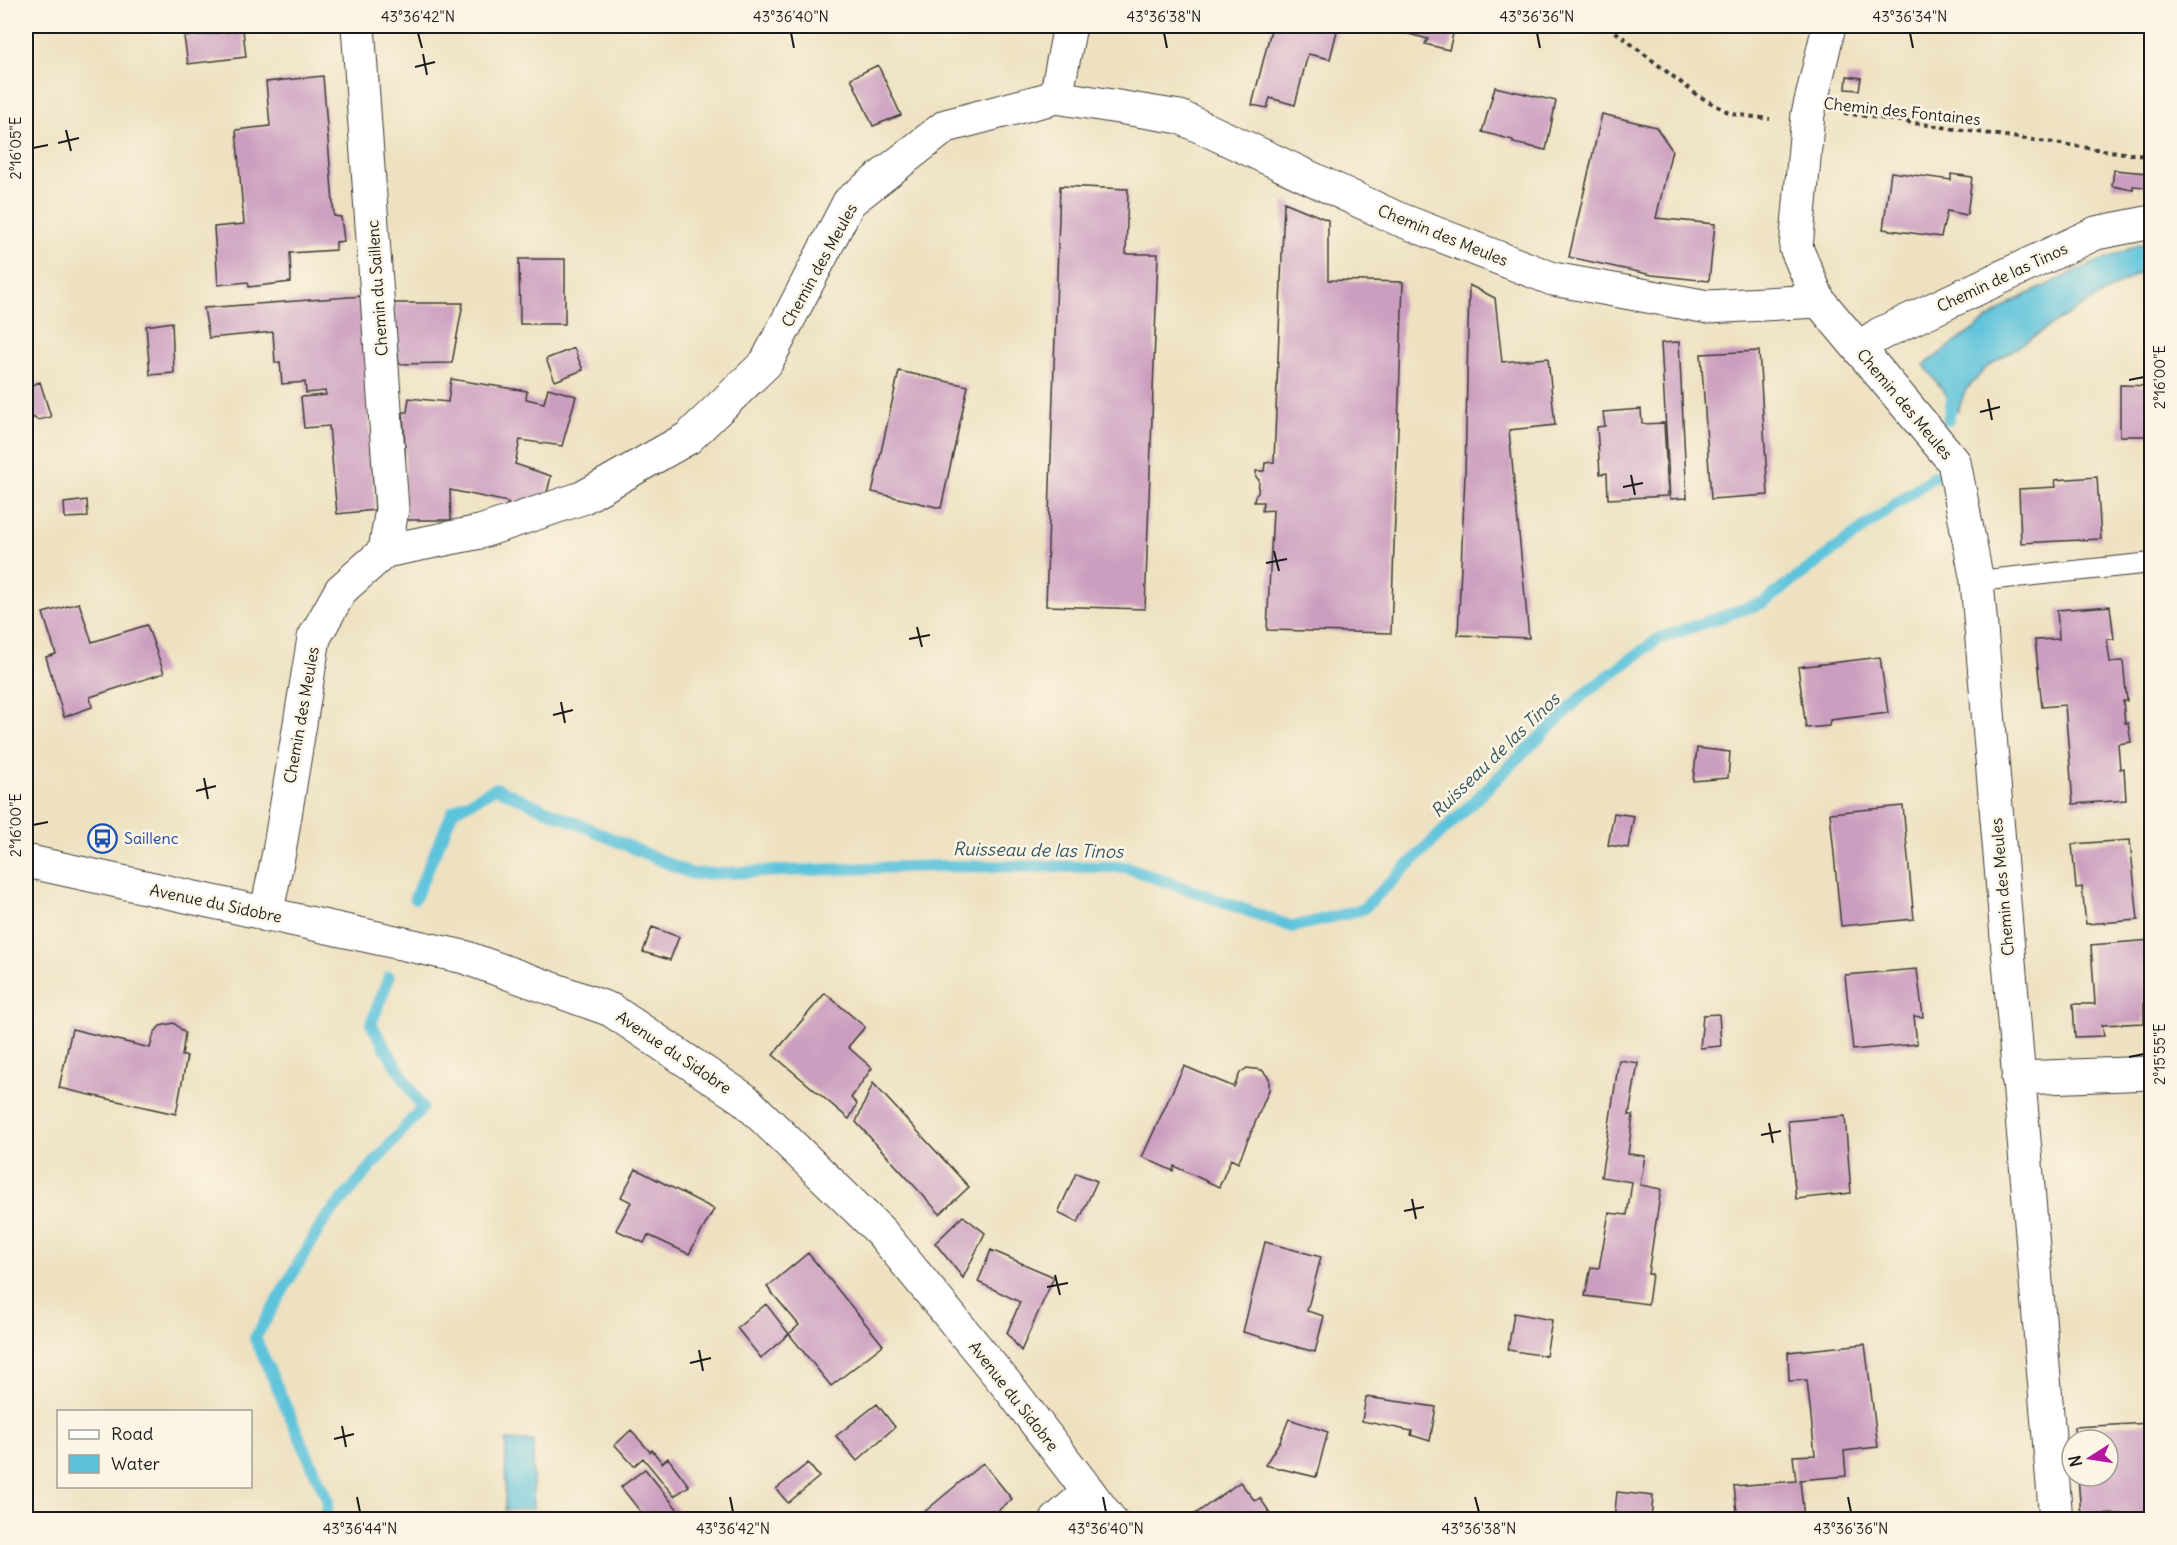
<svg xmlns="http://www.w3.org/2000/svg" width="2177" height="1545" font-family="Delius,sans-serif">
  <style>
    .water { fill: #5dc3db; stroke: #3c707c; stroke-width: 1.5 }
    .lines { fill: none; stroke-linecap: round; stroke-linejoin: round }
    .stream { stroke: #5dc3db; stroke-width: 12 }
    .building { fill: #cb9ebf }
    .service-casing { stroke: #3c3a35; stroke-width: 22 }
    .minor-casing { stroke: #3c3a35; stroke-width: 35 }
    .secondary-casing { stroke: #3c3a35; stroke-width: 35 }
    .path { stroke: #3c3a35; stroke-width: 4; stroke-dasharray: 4.5 4.5; stroke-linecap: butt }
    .service { stroke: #fff; stroke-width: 20 }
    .minor { stroke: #fff; stroke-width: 33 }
    .secondary { stroke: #fff; stroke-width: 33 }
    .ticks { fill: none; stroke: #1c1c1c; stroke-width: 2 }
    .labels { text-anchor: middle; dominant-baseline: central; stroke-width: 5; stroke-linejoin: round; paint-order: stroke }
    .street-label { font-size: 16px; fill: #1c1c1c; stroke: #fcf5e5 }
    .transit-label { font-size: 16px; fill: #164399; stroke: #fcf5e5; text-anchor: start }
    .water-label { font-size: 18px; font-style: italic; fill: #33565f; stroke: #fcf5e5 }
    .neatline { fill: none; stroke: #1c1c1c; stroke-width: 2 }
    .ticks-label { font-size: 15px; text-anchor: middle; fill: #1c1c1c }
  </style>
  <rect width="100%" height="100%" fill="#fcf5e5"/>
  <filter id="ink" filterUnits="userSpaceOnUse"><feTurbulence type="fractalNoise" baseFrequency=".0167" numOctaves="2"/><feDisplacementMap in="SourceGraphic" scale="12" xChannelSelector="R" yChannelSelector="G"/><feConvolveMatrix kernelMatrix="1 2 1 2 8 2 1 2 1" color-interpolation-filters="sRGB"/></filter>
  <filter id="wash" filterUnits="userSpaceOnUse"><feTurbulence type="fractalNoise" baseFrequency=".008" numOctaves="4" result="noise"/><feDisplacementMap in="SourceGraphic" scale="24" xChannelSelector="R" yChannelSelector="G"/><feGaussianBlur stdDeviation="1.35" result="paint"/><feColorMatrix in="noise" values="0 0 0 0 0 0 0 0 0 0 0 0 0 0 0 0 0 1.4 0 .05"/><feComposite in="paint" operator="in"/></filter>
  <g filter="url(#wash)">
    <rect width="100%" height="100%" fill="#eee1c1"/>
    <path class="water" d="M 2151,240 L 2151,266 L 2064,317 L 1988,366 L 1965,391 L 1958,411 L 1924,365 L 2012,302 L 2080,269 Z
      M 506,1440 L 533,1441 L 533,1509 L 505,1510 Z"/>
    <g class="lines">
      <path class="stream" d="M 1948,420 L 1952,400 L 1959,388
        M 415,898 L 453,811 L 496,788 L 692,874 L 936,866 L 1126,867 L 1293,927 L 1363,909 L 1585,693 L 1658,639 L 1764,602 L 1934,476
        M 326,1520 L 328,1501 L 255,1338 L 323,1222 L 422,1108 L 371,1024 L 389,977"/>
    </g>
    <g id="blocks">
      <path class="building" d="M 1272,26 L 1319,26 L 1337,31 L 1330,59 L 1308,54 L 1295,105 L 1270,98 L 1267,108 L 1252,105 Z
        M 1379,26 L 1455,26 L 1449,50 L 1425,44 L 1428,39 Z
        M 243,30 L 246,57 L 188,64 L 184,37 Z
        M 878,65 L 901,115 L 873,126 L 851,78 Z
        M 323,76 L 334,216 L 341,217 L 344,241 L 336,242 L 336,250 L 290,253 L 291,282 L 249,287 L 248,282 L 218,285 L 214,227 L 244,224 L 236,130 L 270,126 L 266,82 Z
        M 1847,76 L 1861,78 L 1859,90 L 1846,89 Z
        M 1495,87 L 1556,101 L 1546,150 L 1513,143 L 1513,140 L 1482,132 Z
        M 1602,114 L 1656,127 L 1672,150 L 1656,218 L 1715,224 L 1709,281 L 1652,275 L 1569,257 Z
        M 2114,170 L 2147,173 L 2145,187 L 2133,186 L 2133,190 L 2112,186 Z
        M 1891,172 L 1951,180 L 1951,174 L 1972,177 L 1967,215 L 1947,211 L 1941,237 L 1883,229 Z
        M 1060,186 L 1128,189 L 1126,254 L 1158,254 L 1145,609 L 1046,606 Z
        M 1284,202 L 1328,220 L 1328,280 L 1403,282 L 1391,633 L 1267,630 L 1273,510 L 1262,511 L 1263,502 L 1254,502 L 1255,496 L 1258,493 L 1259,480 L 1256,477 L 1256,471 L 1264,471 L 1265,463 L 1274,462 Z
        M 519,259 L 565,259 L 565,324 L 520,324 Z
        M 1469,285 L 1495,298 L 1502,362 L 1548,358 L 1555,425 L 1509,430 L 1529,638 L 1458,635 L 1465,475 Z
        M 362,296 L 375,510 L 337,514 L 329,426 L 304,428 L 301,397 L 326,395 L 325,391 L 306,393 L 305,382 L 282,384 L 280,362 L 275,363 L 273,332 L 209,338 L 204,308 Z
        M 393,303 L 463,303 L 452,363 L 399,364 Z
        M 172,322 L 174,373 L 150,375 L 146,326 Z
        M 1679,342 L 1687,498 L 1670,499 L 1661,343 Z
        M 574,348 L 583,370 L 555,381 L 546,359 Z
        M 1759,351 L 1768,495 L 1711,499 L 1701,354 Z
        M 899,371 L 968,386 L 941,508 L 872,492 Z
        M 451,379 L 527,391 L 526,399 L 544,403 L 548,388 L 576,396 L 562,446 L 520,440 L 515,464 L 551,476 L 546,497 L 507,505 L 508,502 L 450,490 L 451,520 L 404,520 L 405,448 L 403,412 L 407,412 L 409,398 L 448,402 Z
        M 40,382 L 51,417 L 38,420 L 26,414 L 26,387 Z
        M 2120,385 L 2151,386 L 2151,436 L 2120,436 Z
        M 1641,409 L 1642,424 L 1664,423 L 1668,496 L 1608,499 L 1607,473 L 1600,474 L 1597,427 L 1605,426 L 1603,412 Z
        M 2097,477 L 2101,539 L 2021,543 L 2019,489 L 2056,487 L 2055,480 Z
        M 87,500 L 88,517 L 65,518 L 64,503 Z
        M 79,603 L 92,642 L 147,625 L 164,673 L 90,697 L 92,707 L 64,717 L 46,657 L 56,654 L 43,613 Z
        M 2110,606 L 2114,639 L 2107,639 L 2110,662 L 2123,661 L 2127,701 L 2123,701 L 2125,723 L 2128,723 L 2131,742 L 2118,744 L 2120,769 L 2124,768 L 2126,800 L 2073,804 L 2065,705 L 2042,707 L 2035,640 L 2059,639 L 2057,610 Z
        M 1880,657 L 1888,713 L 1830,720 L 1829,726 L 1806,728 L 1798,667 Z
        M 1697,748 L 1730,752 L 1728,778 L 1693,781 Z
        M 1903,806 L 1914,919 L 1841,926 L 1830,813 Z
        M 1614,813 L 1634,816 L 1628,848 L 1608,845 Z
        M 2130,840 L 2138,920 L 2086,924 L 2082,887 L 2076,888 L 2072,844 Z
        M 652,927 L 679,937 L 670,960 L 643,952 Z
        M 2151,940 L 2151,968 L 2149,968 L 2151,1001 L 2144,1002 L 2144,1023 L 2102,1025 L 2104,1036 L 2075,1037 L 2073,1004 L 2095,1004 L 2091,945 Z
        M 1917,969 L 1923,1017 L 1914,1016 L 1917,1044 L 1853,1050 L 1845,975 Z
        M 825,993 L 865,1027 L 848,1047 L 872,1068 L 851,1098 L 857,1104 L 849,1119 L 773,1055 Z
        M 1719,1014 L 1721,1046 L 1700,1048 L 1703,1015 Z
        M 174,1023 L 185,1033 L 182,1056 L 187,1056 L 176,1114 L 59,1088 L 72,1029 L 150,1048 L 154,1033 L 160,1026 Z
        M 1619,1060 L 1638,1063 L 1629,1115 L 1633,1115 L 1628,1154 L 1645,1156 L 1640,1185 L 1661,1189 L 1648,1274 L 1652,1274 L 1648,1304 L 1585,1296 L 1591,1267 L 1599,1268 L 1609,1213 L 1627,1215 L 1632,1182 L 1601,1177 Z
        M 1184,1066 L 1234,1087 L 1240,1073 L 1247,1068 L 1262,1070 L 1269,1078 L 1269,1090 L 1238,1163 L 1231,1159 L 1219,1187 L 1174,1166 L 1173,1171 L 1142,1157 Z
        M 873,1083 L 969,1187 L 940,1214 L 856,1122 Z
        M 1845,1116 L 1851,1193 L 1796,1199 L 1788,1121 Z
        M 636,1169 L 714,1209 L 689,1254 L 648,1235 L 644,1243 L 616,1230 L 631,1202 L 621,1197 Z
        M 1076,1173 L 1097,1181 L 1078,1223 L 1058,1213 Z
        M 963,1216 L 985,1233 L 963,1278 L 935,1243 Z
        M 1265,1242 L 1321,1257 L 1307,1311 L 1324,1316 L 1315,1352 L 1243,1332 Z
        M 991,1250 L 1054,1277 L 1021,1351 L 1007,1333 L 1020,1302 L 978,1282 Z
        M 808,1253 L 883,1345 L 831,1386 L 789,1334 L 761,1358 L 737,1328 L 766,1304 L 789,1334 L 799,1325 L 767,1287 Z
        M 1514,1313 L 1552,1320 L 1546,1356 L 1508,1350 Z
        M 1865,1344 L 1878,1447 L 1844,1451 L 1846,1476 L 1800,1480 L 1804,1518 L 1738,1520 L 1734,1486 L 1796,1481 L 1793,1456 L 1815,1455 L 1807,1380 L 1789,1381 L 1788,1352 Z
        M 1366,1397 L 1436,1407 L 1430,1441 L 1411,1435 L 1412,1431 L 1362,1421 Z
        M 877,1404 L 895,1427 L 857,1461 L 836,1436 Z
        M 1289,1419 L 1328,1432 L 1316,1477 L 1265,1465 L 1280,1441 Z
        M 2151,1423 L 2151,1520 L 2124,1520 L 2124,1514 L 2081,1515 L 2078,1476 L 2108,1476 L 2108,1440 L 2075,1440 L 2074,1427 Z
        M 631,1430 L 650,1452 L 652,1450 L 662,1463 L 668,1458 L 689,1486 L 674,1496 L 643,1458 L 634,1466 L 615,1445 Z
        M 808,1463 L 819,1477 L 788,1503 L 776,1489 Z
        M 983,1463 L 1012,1499 L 987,1520 L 923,1520 L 926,1517 L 923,1513 Z
        M 645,1469 L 686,1520 L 647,1520 L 621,1487 Z
        M 1240,1482 L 1255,1501 L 1260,1498 L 1275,1520 L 1193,1520 L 1191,1517 Z
        M 1617,1492 L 1653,1496 L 1651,1520 L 1614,1520 Z"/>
    </g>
  </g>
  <g filter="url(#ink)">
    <use href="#blocks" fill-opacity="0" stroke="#3c3a35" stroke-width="1.5"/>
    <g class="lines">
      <defs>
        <path id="service" d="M 1977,581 L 2152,563"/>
        <path id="minor" d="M 358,26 L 392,509 L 385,551
          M 1056,97 L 1070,26
          M 1819,301 L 1796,248 L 1808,114 L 1829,26
          M 1859,348 L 1880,334 L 2096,233 L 2152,222
          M 266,915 L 279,852 L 314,638 L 341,590 L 385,551 L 480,532 L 582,498 L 688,438 L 766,363 L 849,202 L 946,126 L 1056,97 L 1180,117 L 1396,218 L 1553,279 L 1708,307 L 1819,301 L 1954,462 L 1977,581 L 2056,1520
          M 2018,1078 L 2152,1073
          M 1057,1520 L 1089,1492"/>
        <path id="secondary" d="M 26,861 L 464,957 L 611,1010 L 744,1099 L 881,1232 L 1011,1390 L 1110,1520"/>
      </defs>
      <use href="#service" class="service-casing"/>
      <use href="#minor" class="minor-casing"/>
      <use href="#secondary" class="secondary-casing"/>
      <path class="path" d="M 1608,26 L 1697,95 L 1732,114 L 1770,119
        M 1844,113 L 2152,157"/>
      <use href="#service" class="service"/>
      <use href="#minor" class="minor"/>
      <use href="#secondary" class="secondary"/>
    </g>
  </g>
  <path class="ticks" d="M 418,33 L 422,48M 791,33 L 794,48M 1164,33 L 1167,48M 1537,33 L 1540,48M 1910,33 L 1913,48M 423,54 L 427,75M 415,67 L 435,62M 66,130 L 71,151M 58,143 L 79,138M 33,148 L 48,145M 2129,380 L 2144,377M 1988,399 L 1992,420M 1980,412 L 2000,407M 1631,475 L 1635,495M 1623,487 L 1643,483M 1274,551 L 1279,571M 1266,563 L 1287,559M 917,627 L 922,647M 909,639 L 930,635M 561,702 L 565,723M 553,715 L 573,710M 204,778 L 208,799M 196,791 L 216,786M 33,825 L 48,822M 2129,1057 L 2144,1054M 1769,1123 L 1773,1143M 1761,1135 L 1781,1131M 1412,1199 L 1416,1219M 1404,1211 L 1424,1207M 1055,1275 L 1060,1295M 1047,1287 L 1068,1283M 699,1350 L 703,1371M 690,1363 L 711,1358M 342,1426 L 346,1447M 334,1439 L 354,1434M 357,1497 L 360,1512M 730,1497 L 733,1512M 1103,1497 L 1106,1512M 1475,1497 L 1479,1512M 1848,1497 L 1851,1512"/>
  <defs>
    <symbol id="bus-ring" viewBox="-11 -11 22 22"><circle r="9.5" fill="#fcf5e5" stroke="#1a4fb4" stroke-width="1.5"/><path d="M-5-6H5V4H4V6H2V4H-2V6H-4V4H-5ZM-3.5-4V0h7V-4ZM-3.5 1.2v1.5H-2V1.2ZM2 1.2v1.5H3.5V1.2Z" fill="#1a4fb4"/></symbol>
  </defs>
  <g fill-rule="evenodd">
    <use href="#bus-ring" x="86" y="822" width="33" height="33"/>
  </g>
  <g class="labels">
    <g class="street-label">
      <text transform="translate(1902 111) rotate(6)">Chemin des Fontaines</text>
      <text transform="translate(1443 235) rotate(22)">Chemin des Meules</text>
      <text transform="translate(819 265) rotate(-61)">Chemin des Meules</text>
      <text transform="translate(2002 277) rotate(-25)">Chemin de las Tinos</text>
      <text transform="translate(377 288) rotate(-94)">Chemin du Saillenc</text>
      <text transform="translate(1905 404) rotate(50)">Chemin des Meules</text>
      <text transform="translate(301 715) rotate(-80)">Chemin des Meules</text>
      <text transform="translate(2002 887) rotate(-95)">Chemin des Meules</text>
      <text transform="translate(216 903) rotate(12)">Avenue du Sidobre</text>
      <text transform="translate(674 1052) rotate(34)">Avenue du Sidobre</text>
      <text transform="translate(1014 1396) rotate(52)">Avenue du Sidobre</text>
    </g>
    <g class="transit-label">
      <text x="124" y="838">Saillenc</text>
    </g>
    <g class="water-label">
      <text transform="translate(1495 755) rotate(-44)">Ruisseau de las Tinos</text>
      <text transform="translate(1038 850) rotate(1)">Ruisseau de las Tinos</text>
    </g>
  </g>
  <rect width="2177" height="1545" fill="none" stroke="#fcf5e5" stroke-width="66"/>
  <rect x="57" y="1410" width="195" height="78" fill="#fcf5e5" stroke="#a29e95" stroke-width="1.5"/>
  <rect x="69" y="1430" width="30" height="9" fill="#ffffff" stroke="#a29e95" stroke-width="1.5"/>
  <text x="111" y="1440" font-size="18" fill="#1c1c1c">Road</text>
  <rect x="69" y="1455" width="30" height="18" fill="#5dc3db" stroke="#a29e95" stroke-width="1.5"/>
  <text x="111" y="1470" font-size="18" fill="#1c1c1c">Water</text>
  <g transform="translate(2090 1458) rotate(258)"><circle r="28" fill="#fcf5e5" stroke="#a29e95" stroke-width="1.5"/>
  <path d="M0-4.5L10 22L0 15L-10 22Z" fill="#b5179e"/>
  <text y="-9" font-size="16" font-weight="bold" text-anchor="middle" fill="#1c1c1c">N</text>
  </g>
  <rect x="33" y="33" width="2111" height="1479" class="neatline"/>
  <g class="ticks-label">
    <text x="418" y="22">43°36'42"N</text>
    <text x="791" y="22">43°36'40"N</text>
    <text x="1164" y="22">43°36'38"N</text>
    <text x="1537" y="22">43°36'36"N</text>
    <text x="1910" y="22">43°36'34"N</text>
    <text transform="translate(16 148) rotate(-90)" y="5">2°16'05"E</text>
    <text transform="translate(2160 377) rotate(-90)" y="5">2°16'00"E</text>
    <text transform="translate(16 825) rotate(-90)" y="5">2°16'00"E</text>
    <text transform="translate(2160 1054) rotate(-90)" y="5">2°15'55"E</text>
    <text x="360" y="1534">43°36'44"N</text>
    <text x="733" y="1534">43°36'42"N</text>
    <text x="1106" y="1534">43°36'40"N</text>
    <text x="1479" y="1534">43°36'38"N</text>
    <text x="1851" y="1534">43°36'36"N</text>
  </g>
</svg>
